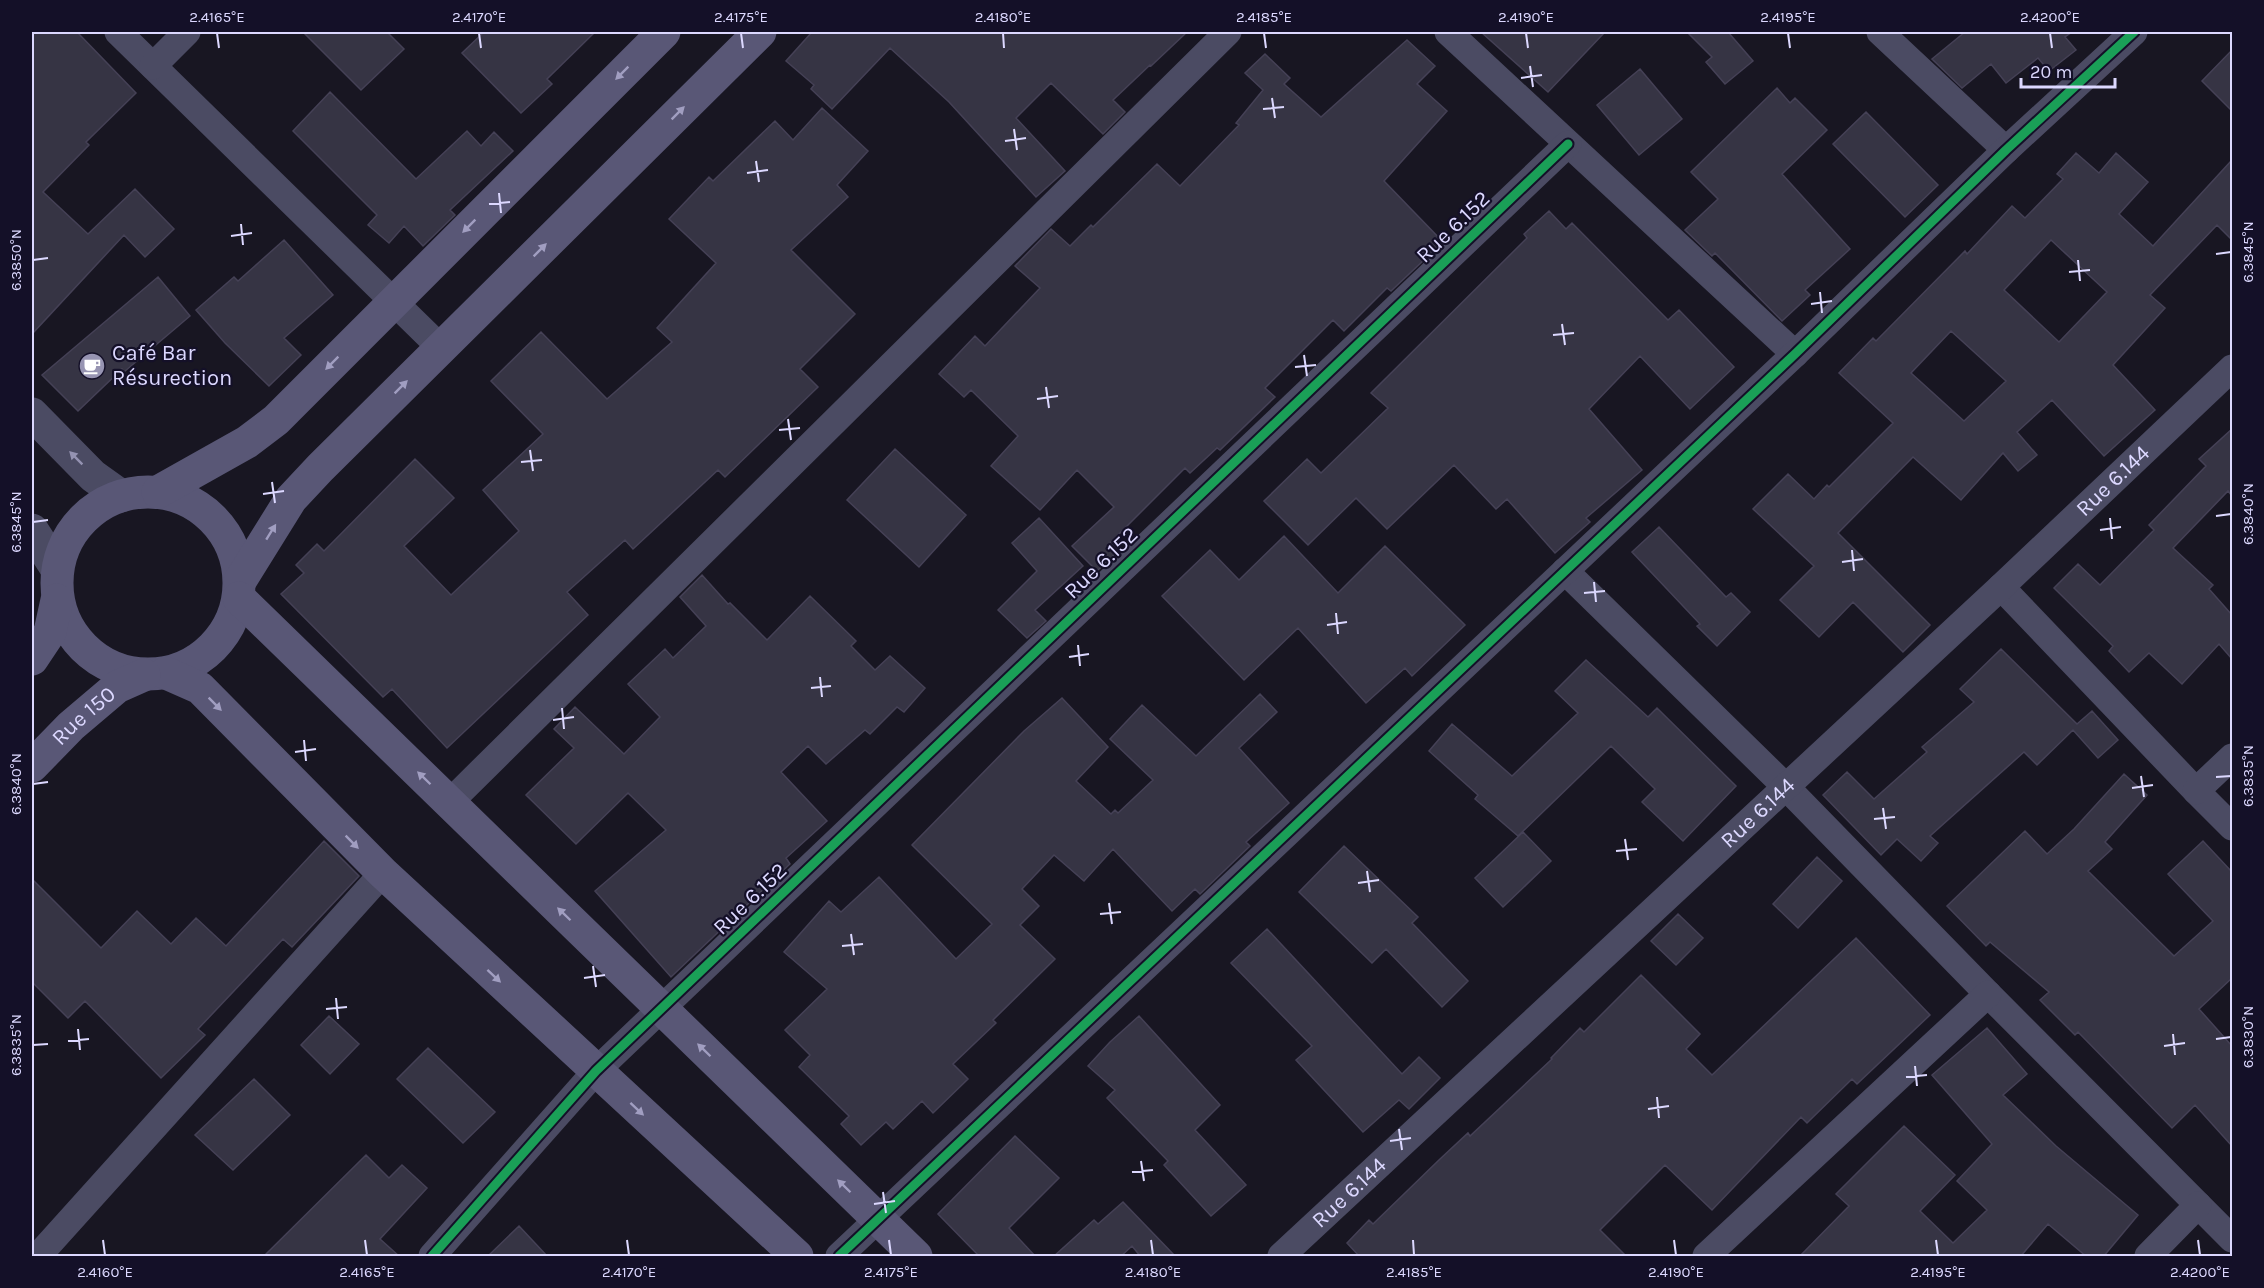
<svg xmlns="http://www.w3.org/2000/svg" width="2264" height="1288" font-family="Karla,sans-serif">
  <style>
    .building { fill: #363444; stroke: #454156; stroke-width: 1.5; fill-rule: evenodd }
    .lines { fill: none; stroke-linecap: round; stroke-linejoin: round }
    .minor { stroke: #4b4b63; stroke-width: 27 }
    .tertiary { stroke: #4b4b63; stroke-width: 33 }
    .secondary { stroke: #595776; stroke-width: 33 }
    .cycleway-casing { stroke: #141028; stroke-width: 13 }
    .cycleway { stroke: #1a9f57; stroke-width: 9 }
    .oneway { fill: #a19ec1 }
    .oneway2 { fill: #9492b1 }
    .ticks { fill: none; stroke: #dcd8ff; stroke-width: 2 }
    .labels { text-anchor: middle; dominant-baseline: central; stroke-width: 4.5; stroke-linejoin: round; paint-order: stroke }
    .street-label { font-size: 22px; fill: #dcd8ff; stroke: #141028 }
    .poi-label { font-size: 22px; fill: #dcd8ff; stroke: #141028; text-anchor: start }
    .neatline { fill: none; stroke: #dcd8ff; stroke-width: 2 }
    .ticks-label { font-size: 15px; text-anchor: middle; fill: #dcd8ff }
  </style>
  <rect width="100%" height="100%" fill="#181622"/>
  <path class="building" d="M 32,32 L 77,32 L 136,93 L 86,142 L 89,145 L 43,192 L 88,234 L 135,189 L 174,229 L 145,257 L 124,235 L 32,334 Z
    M 303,32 L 387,32 L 404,49 L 361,90 Z
    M 484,32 L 595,32 L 547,79 L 552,84 L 521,113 L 462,53 Z
    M 812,32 L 1187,32 L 1151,66 L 1150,65 L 1113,100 L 1125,112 L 1103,134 L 1051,83 L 1016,118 L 1065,171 L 1036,197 L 949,102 L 890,48 L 832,109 L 811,89 L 814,85 L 786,61 Z
    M 1481,32 L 1605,32 L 1548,92 Z
    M 1687,32 L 1728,32 L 1753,61 L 1725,84 L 1706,62 L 1712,57 Z
    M 1965,32 L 2072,32 L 2065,37 L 2076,50 L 2049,71 L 2038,58 L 2006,83 L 1991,64 L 1962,88 L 1932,59 Z
    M 1407,40 L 1435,66 L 1417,84 L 1447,111 L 1384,181 L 1443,242 L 1391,291 L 1387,288 L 1344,331 L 1333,320 L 1265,388 L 1275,397 L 1220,450 L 1217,448 L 1190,473 L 1185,468 L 1110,543 L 1118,551 L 1097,571 L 1072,546 L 1114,507 L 1077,470 L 1040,510 L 991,466 L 1018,436 L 971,390 L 964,397 L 939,374 L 975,336 L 985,346 L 1040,288 L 1015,266 L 1051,229 L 1070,246 L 1091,225 L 1093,227 L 1157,164 L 1180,186 L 1239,125 L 1236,123 L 1263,90 L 1245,73 L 1265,54 L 1290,78 L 1284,84 L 1321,117 Z
    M 2232,50 L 2232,111 L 2202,81 Z
    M 1640,69 L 1682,119 L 1639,155 L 1597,105 Z
    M 1777,88 L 1790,103 L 1795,98 L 1827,130 L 1782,174 L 1850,249 L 1805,290 L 1810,295 L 1782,321 L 1715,253 L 1712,256 L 1685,230 L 1718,199 L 1691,172 Z
    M 330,92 L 416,179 L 467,131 L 481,146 L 494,132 L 513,151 L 450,210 L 455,215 L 423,246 L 404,226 L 389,243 L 368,225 L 377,215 L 293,131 Z
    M 822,108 L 868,151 L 837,185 L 848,197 L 791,250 L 855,314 L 800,369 L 818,387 L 725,477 L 718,470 L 633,549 L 625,540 L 567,592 L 588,615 L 447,748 L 392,689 L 383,697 L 281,594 L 304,573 L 296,565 L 317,544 L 324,551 L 415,459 L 454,498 L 404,546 L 451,595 L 519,531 L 483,490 L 543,434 L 491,381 L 541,332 L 607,399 L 672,342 L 657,328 L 716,263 L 669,219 L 709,177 L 713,181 L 775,121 L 793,140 Z
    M 1866,112 L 1938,185 L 1905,217 L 1833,144 Z
    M 2076,153 L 2099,173 L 2116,153 L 2148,182 L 2119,214 L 2153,246 L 2232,160 L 2232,240 L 2217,225 L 2150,295 L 2165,308 L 2113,365 L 2155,410 L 2104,456 L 2052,400 L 2017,432 L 2037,455 L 2018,471 L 2003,453 L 1961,500 L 1913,457 L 1838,533 L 1930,625 L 1903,652 L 1853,602 L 1819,637 L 1780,600 L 1814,566 L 1753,509 L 1788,474 L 1814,499 L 1827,485 L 1829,487 L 1893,423 L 1839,373 L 1873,338 L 1876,341 L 1965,251 L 1967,254 L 2012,206 L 2025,218 L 2063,179 L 2057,174 ZM 2051,240 L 2107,292 L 2059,342 L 2004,290 ZM 1951,331 L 2006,381 L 1964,421 L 1911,373 Z
    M 1549,211 L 1566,229 L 1572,223 L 1668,320 L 1679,310 L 1734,367 L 1690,409 L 1640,356 L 1589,409 L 1642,470 L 1586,518 L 1590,522 L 1555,553 L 1507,499 L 1496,509 L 1454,465 L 1387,529 L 1356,498 L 1308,545 L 1264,501 L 1307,459 L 1321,473 L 1388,408 L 1371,393 L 1527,238 L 1524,234 Z
    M 284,240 L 333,295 L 284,338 L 301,355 L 269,386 L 225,343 L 196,310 L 234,277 L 238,281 Z
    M 158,277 L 190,316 L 124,372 L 122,369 L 78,411 L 42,375 Z
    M 2232,429 L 2232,496 L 2228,491 L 2173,548 L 2213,585 L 2209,589 L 2232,615 L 2232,659 L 2219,644 L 2182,684 L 2149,653 L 2129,672 L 2109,651 L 2113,646 L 2054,588 L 2078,564 L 2100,585 L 2154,530 L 2149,525 L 2206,466 L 2199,459 Z
    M 895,449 L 966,515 L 919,567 L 847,500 Z
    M 1039,518 L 1083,566 L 1035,610 L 1046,621 L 1027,638 L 998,610 L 1037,571 L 1012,543 Z
    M 1659,527 L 1726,597 L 1731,593 L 1750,612 L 1717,646 L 1697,626 L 1700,624 L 1632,552 Z
    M 1284,536 L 1338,593 L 1385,546 L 1465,625 L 1412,676 L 1405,668 L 1366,703 L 1298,628 L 1244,680 L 1162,596 L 1210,550 L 1239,580 Z
    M 702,575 L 728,604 L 730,603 L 767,640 L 810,596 L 856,641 L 851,646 L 875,670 L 890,656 L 925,688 L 904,712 L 897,707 L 870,734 L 865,730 L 826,764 L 808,746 L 781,772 L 827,821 L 786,858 L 790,864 L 671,977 L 595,891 L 666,830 L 628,793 L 576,844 L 526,795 L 574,748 L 554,729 L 575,707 L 624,754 L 660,717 L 628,684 L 665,649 L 673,658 L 706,626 L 680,597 Z
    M 2001,649 L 2077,724 L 2092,711 L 2118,740 L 2098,758 L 2073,730 L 2037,765 L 2024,752 L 1930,836 L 1938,843 L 1921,861 L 1897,839 L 1881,855 L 1823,795 L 1847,772 L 1874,799 L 1927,752 L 1922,747 L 1974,702 L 1960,689 Z
    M 1586,660 L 1648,717 L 1657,708 L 1736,786 L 1683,841 L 1642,802 L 1655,789 L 1611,746 L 1518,836 L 1475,799 L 1478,795 L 1429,751 L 1452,724 L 1512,776 L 1578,713 L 1555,691 Z
    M 1260,694 L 1277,712 L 1239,748 L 1289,803 L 1246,842 L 1250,846 L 1200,894 L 1195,889 L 1172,911 L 1113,849 L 1084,881 L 1054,855 L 1022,889 L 1039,906 L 1020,925 L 1055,959 L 993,1020 L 996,1023 L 953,1064 L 968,1079 L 933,1113 L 922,1101 L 893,1129 L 886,1122 L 861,1145 L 841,1124 L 849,1116 L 799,1067 L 810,1055 L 785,1030 L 827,989 L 784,952 L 829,901 L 841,912 L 879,877 L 956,959 L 992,924 L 912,845 L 1024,731 L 1062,698 L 1108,747 L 1076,781 L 1111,814 L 1115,810 L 1118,813 L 1153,780 L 1110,739 L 1142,705 L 1196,756 Z
    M 2124,774 L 2147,795 L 2105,842 L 2112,849 L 2088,871 L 2174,956 L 2213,921 L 2168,874 L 2203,841 L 2232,872 L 2232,978 L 2199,1009 L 2232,1046 L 2232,1146 L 2195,1105 L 2172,1128 L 2078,1032 L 2075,1035 L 2040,1000 L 2049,992 L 1990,942 L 1986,946 L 1947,906 L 2025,831 L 2047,854 L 2074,829 Z
    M 1523,832 L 1551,861 L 1503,907 L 1475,878 Z
    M 324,841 L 359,876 L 292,947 L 283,939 L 198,1029 L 205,1035 L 161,1078 L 85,1001 L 68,1018 L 32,982 L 32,879 L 101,948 L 137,911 L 171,944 L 196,918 L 226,946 Z
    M 1344,846 L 1418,917 L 1412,923 L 1468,981 L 1442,1007 L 1386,949 L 1372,963 L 1299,892 Z
    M 1817,857 L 1842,881 L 1798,928 L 1773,904 Z
    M 1678,914 L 1703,938 L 1676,965 L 1651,941 Z
    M 1267,929 L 1402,1074 L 1419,1057 L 1440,1078 L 1409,1109 L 1399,1100 L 1363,1132 L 1296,1060 L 1312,1046 L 1231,963 Z
    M 1856,938 L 1930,1015 L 1857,1084 L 1852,1079 L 1807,1123 L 1801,1117 L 1712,1210 L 1665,1165 L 1600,1230 L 1627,1257 L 1360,1257 L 1347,1243 L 1369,1220 L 1373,1224 L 1440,1159 L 1468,1133 L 1470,1136 L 1552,1059 L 1551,1058 L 1580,1028 L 1584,1032 L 1641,975 L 1700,1034 L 1686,1049 L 1712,1075 Z
    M 329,1016 L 359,1044 L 330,1074 L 301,1045 Z
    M 1139,1016 L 1220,1105 L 1195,1130 L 1246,1185 L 1211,1216 L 1164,1165 L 1168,1161 L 1107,1098 L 1115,1090 L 1088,1066 L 1110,1042 Z
    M 1987,1028 L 2027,1074 L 2003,1095 L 2056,1146 L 2138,1215 L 2103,1257 L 2087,1257 L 2048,1224 L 2020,1257 L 1799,1257 L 1849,1206 L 1836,1194 L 1904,1126 L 1955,1175 L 1920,1211 L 1953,1243 L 1987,1210 L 1957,1181 L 1992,1144 L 1932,1075 Z
    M 428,1048 L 495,1112 L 463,1143 L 397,1079 Z
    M 254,1079 L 290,1115 L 233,1170 L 195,1135 Z
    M 1015,1136 L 1059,1178 L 1009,1228 L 1036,1257 L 980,1257 L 938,1214 Z
    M 366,1155 L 389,1178 L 402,1165 L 427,1188 L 380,1239 L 400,1257 L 263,1257 Z
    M 1123,1202 L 1176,1257 L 1141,1257 L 1132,1246 L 1120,1257 L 1053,1257 L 1094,1220 L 1098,1224 Z
    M 519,1226 L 548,1257 L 487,1257 Z"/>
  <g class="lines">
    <g class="minor">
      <path d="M 118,32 L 441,348"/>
      <path d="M 1448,32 L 1795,354"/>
      <path d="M 1880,32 L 2006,150"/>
      <path d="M 153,66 L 187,32"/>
      <path d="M 1565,571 L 1786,787 L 1988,994 L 2232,1239"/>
      <path d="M 2001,587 L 2196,791 L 2232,827"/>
      <path d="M 2196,791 L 2232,757"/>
      <path d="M 449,803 L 1228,32"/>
      <path d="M 38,1256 L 383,873"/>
      <path d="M 432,1256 L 596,1071 L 1568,144"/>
      <path d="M 839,1256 L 1795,354 L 2006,150 L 2134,32"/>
      <path id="s1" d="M 1281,1256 L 2001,587 L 2232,368"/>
      <path d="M 1706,1256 L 1988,994"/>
      <path d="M 2148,1256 L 2198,1205"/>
    </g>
    <path class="tertiary" d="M 32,414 L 93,476 L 121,496
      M 32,530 L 57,569"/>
    <g class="secondary">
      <circle cx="148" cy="583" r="91"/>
      <path d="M 158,492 L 247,442 L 276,420 L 664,32"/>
      <path d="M 240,581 L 291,499 L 320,468 L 760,32"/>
      <path d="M 239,598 L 916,1256"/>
      <path d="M 32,659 L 50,632 L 57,600"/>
      <path d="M 166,673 L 200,688 L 383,873 L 797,1256"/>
      <path id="s2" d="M 32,766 L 71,726 L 117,687 L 144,675"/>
    </g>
    <defs>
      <path id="cycleway" d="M 432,1256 L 596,1071 L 1568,144
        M 839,1256 L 1795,354 L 2006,150 L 2134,32"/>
    </defs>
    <use href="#cycleway" class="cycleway-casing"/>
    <use href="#cycleway" class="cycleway"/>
  </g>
  <defs><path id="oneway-solid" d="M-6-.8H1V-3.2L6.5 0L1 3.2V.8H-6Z" transform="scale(1.5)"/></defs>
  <g class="oneway">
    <use href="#oneway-solid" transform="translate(622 73) rotate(135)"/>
    <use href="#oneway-solid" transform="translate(678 113) rotate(-45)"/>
    <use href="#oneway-solid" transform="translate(469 226) rotate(135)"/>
    <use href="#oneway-solid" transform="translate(540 250) rotate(-45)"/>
    <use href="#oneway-solid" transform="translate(332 363) rotate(135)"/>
    <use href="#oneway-solid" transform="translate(401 387) rotate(-45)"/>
    <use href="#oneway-solid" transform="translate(271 532) rotate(-58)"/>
    <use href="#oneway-solid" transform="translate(215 704) rotate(45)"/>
    <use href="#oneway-solid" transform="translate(424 778) rotate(-136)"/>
    <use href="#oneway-solid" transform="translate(352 842) rotate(45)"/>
    <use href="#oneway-solid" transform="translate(564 914) rotate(-136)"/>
    <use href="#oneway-solid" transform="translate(494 976) rotate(43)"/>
    <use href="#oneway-solid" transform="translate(704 1050) rotate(-136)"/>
    <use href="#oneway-solid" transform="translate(637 1109) rotate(43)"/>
    <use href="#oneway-solid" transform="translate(844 1186) rotate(-136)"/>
  </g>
  <use class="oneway2" href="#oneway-solid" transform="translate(76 458) rotate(-135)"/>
  <path class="ticks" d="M 217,33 L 219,48M 479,33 L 481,48M 741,33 L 743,48M 1003,33 L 1004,48M 1264,33 L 1266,48M 1526,33 L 1528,48M 1788,33 L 1790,48M 2050,33 L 2052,48M 1530,66 L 1533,87M 1521,78 L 1542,75M 1272,98 L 1275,118M 1263,109 L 1284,107M 1014,129 L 1017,150M 1005,141 L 1026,138M 756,161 L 759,182M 747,173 L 768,170M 499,193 L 501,213M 489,204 L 510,202M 241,224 L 243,245M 231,236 L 252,233M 2216,254 L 2231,252M 33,260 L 48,258M 2078,260 L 2080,281M 2069,272 L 2090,270M 1820,292 L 1822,313M 1811,304 L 1832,301M 1562,324 L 1565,345M 1553,335 L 1574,333M 1304,355 L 1307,376M 1295,367 L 1316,365M 1046,387 L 1049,408M 1037,399 L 1058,396M 788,419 L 791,440M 779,430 L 800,428M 530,450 L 533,471M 521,462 L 542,460M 272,482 L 275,503M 263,494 L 284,491M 2216,516 L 2231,514M 2110,518 L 2112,539M 33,522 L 48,520M 2100,530 L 2121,527M 1852,550 L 1854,571M 1842,562 L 1863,559M 1594,582 L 1596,602M 1584,593 L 1605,591M 1336,613 L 1338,634M 1327,625 L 1347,622M 1078,645 L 1080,666M 1069,657 L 1089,654M 820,677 L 822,697M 811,688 L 831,686M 562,708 L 564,729M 553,720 L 574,717M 304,740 L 306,761M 295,752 L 316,749M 2141,776 L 2144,797M 2216,777 L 2231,776M 33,784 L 48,782M 2132,788 L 2153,785M 1883,808 L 1886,829M 1874,819 L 1895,817M 1625,839 L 1628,860M 1616,851 L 1637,849M 1367,871 L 1370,892M 1358,883 L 1379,880M 1109,903 L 1112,924M 1100,914 L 1121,912M 851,934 L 854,955M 842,946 L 863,944M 593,966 L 596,987M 584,978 L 605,975M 336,998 L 338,1019M 326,1009 L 347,1007M 78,1029 L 80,1050M 2173,1034 L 2175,1055M 2216,1039 L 2231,1037M 68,1041 L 89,1039M 33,1045 L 48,1044M 2164,1046 L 2185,1043M 1915,1066 L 1917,1086M 1906,1077 L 1927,1075M 1657,1097 L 1659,1118M 1648,1109 L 1669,1106M 1399,1129 L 1402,1150M 1390,1141 L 1411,1138M 1141,1161 L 1144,1181M 1132,1172 L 1153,1170M 883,1192 L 886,1213M 874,1204 L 895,1201M 103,1240 L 105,1255M 365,1240 L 367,1255M 627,1240 L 629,1255M 889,1240 L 891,1255M 1151,1240 L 1153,1255M 1413,1240 L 1414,1255M 1674,1240 L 1676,1255M 1936,1240 L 1938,1255M 2198,1240 L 2200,1255"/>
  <defs>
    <symbol id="cafe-disc" viewBox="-11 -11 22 22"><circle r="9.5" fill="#9794b2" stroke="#141028"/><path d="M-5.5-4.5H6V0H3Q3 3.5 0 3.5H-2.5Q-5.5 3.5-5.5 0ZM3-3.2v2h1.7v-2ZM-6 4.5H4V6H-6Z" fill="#fff"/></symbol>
  </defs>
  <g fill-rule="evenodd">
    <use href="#cafe-disc" x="77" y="351" width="30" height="30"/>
  </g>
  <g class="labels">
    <g class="street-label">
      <text transform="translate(1453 227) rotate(-44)">Rue 6.152</text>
      <text stroke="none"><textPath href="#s1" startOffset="1137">Rue 6.144</textPath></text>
      <text transform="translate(1101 563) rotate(-44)">Rue 6.152</text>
      <text stroke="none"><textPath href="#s2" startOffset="72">Rue 150</textPath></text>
      <text stroke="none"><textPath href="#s1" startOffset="651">Rue 6.144</textPath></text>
      <text transform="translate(750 899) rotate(-44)">Rue 6.152</text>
      <text stroke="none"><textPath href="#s1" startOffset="93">Rue 6.144</textPath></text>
    </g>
    <g class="poi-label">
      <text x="112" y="353">Café Bar<tspan x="112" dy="25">Résurection</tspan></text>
    </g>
  </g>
  <rect width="2264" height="1288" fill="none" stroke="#141028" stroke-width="66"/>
  <path d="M2021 78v9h94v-9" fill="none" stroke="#dcd8ff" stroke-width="3"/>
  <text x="2030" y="78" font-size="18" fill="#dcd8ff" stroke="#141028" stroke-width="4.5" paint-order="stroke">20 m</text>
  <rect x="33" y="33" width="2198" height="1222" class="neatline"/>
  <g class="ticks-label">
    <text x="217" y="22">2.4165°E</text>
    <text x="479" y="22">2.4170°E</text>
    <text x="741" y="22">2.4175°E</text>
    <text x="1003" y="22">2.4180°E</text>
    <text x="1264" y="22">2.4185°E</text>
    <text x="1526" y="22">2.4190°E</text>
    <text x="1788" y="22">2.4195°E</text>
    <text x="2050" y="22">2.4200°E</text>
    <text transform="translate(2248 252) rotate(-90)" y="5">6.3845°N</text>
    <text transform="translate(16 260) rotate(-90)" y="5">6.3850°N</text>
    <text transform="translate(2248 514) rotate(-90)" y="5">6.3840°N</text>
    <text transform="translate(16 522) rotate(-90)" y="5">6.3845°N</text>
    <text transform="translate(2248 776) rotate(-90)" y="5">6.3835°N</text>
    <text transform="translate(16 784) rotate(-90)" y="5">6.3840°N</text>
    <text transform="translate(2248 1037) rotate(-90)" y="5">6.3830°N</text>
    <text transform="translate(16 1045) rotate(-90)" y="5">6.3835°N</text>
    <text x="105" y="1277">2.4160°E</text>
    <text x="367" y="1277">2.4165°E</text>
    <text x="629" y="1277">2.4170°E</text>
    <text x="891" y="1277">2.4175°E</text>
    <text x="1153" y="1277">2.4180°E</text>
    <text x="1414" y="1277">2.4185°E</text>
    <text x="1676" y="1277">2.4190°E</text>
    <text x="1938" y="1277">2.4195°E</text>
    <text x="2200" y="1277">2.4200°E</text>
  </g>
</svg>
